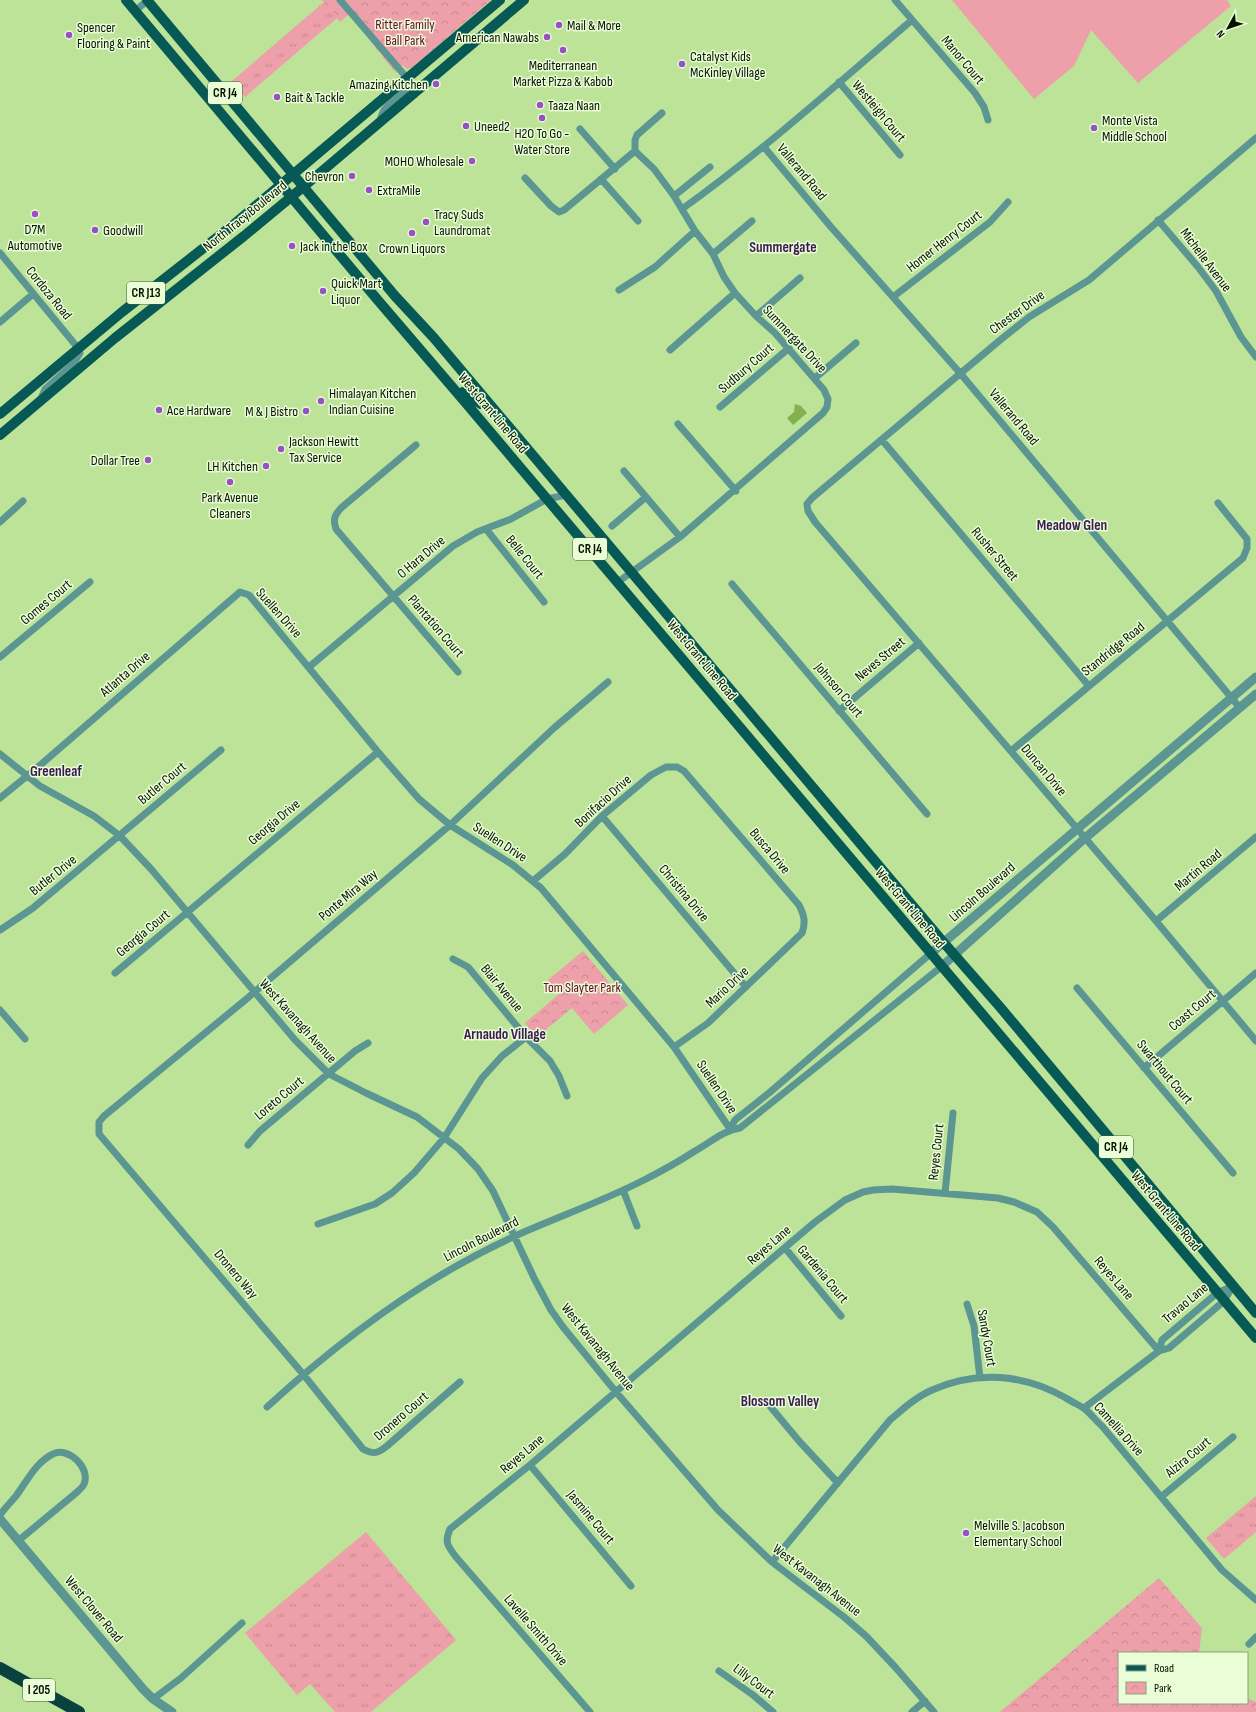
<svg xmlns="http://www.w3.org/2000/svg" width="1256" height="1712" font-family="'Sofia Sans Condensed',sans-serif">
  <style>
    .grass { fill: url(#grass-tufts) }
    .park { fill: url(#park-crowns) }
    .garden { fill: #ed9faa }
    .water { fill: #83b14f }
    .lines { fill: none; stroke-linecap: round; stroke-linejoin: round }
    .minor { stroke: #5b9692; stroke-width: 7 }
    .tertiary { stroke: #5b9692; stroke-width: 9 }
    .primary { stroke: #075956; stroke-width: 10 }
    .motorway { stroke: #08413e; stroke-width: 12 }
    .poi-dot { fill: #9851c4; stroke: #e9fdd7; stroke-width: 1.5 }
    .labels { text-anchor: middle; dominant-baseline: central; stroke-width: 3; stroke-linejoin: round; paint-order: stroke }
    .shield { fill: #e9fdd7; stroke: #4b5940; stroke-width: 1 }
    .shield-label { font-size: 13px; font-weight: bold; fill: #071300 }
    .park-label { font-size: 14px; fill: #6d0429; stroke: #e9fdd7 }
    .poi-label { font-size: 14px; fill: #071300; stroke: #e9fdd7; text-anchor: start }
    .street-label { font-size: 14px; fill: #071300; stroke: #e9fdd7 }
    .neighbourhood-label { font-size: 15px; font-weight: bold; fill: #3d1b52; stroke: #e9fdd7 }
  </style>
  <defs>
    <pattern id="grass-tufts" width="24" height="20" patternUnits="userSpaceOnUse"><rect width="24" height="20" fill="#ed9faa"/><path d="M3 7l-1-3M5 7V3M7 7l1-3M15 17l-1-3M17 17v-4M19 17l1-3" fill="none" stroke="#ca8890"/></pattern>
    <pattern id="park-crowns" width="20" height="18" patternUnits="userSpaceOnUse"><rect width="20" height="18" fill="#ed9faa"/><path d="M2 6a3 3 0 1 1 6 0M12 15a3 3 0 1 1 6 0" fill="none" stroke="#ca8890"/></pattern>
  </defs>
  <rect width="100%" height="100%" fill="#bce397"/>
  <path class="grass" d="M 324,2 L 337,18 L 245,97 L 232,81 Z
    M 1256,1496 L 1256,1532 L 1224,1559 L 1206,1538 Z
    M 366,1532 L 456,1640 L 371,1712 L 335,1712 L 310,1684 L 297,1695 L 245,1633 Z"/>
  <path class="park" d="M 322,0 L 491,0 L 411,68 L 407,69 L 403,65 L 395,72 L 349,14 L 340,22 Z
    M 583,951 L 628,1005 L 594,1034 L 572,1008 L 537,1037 L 525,1023 L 559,994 L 548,980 Z
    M 1159,1578 L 1202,1628 L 1199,1653 L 1119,1653 L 1119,1703 L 1247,1703 L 1247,1698 L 1256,1702 L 1256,1712 L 1000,1712 Z"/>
  <path class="garden" d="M 952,0 L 1227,0 L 1231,6 L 1138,83 L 1091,30 L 1074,66 L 1034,99 Z"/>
  <path class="water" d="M 795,404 L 801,406 L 807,413 L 793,425 L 787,418 L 794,412 Z"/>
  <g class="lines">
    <path class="minor" d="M 340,0 L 407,78 C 411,93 392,99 385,109 C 382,112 381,117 380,121
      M 895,0 L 975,93 L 984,107 L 988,120
      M 135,11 L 148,0
      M 839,82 L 900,155
      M 580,129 L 615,169
      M 1256,138 L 1089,280 L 1029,317 L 999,341 L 812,498 L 807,504 L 808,511 L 815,522 L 1156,921 L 1256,1041
      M 764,147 L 831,227 L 960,373 L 1240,708
      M 635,151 L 635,140 L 637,135 L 662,113
      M 525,178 L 551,206 L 559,212 L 564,210 L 635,151
      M 601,179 L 638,221
      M 674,196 L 710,167
      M 682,209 C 763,151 836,85 912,20
      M 1158,220 L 1198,267 L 1216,291 L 1241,337 L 1256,357
      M 0,253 L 78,348 L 80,353 L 74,363 L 45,389 L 40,401
      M 713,254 L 752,221
      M 619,290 L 655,267 L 695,231
      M 893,297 L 990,222 L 1008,202
      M 756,316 L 800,278
      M 0,322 L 33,294
      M 670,350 L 735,293
      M 815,378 L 856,343
      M 720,407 L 789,348
      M 678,424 L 736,491
      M 882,440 L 1088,685
      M 416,445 L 341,508 C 334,516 333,519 336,529 L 458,672
      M 624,471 L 680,537
      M 0,522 L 23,501
      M 612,526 L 646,497
      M 486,529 L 544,602
      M 618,582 L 680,537 L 823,413 L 827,407 L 828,399 L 824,390 L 775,333 L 756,316 L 735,293 L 724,277 L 713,254 L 695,231 L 674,196 L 654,169 L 635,151
      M 732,584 L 927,814
      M 0,657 L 90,582
      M 309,667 L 453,546 L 477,532 L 511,519 L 547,499 L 566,495
      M 839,711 L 919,643
      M 1011,751 L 1243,558 L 1247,548 L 1247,539 L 1218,503
      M 0,754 L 40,786 L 94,816 L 120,836 L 151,869 L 295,1040 L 329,1074 L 366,1093 L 417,1117 L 459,1149 L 478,1169 L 493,1191 L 535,1280 L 551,1310 L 563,1327 L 616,1392 L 718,1510 L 772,1562 L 844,1617 L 866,1636 L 896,1668 L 934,1712
      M 0,798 L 38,767 L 240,592 L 249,595 L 378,752 L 419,799 L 450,825 L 513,865 L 541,888 L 674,1047 L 730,1129
      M 602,816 L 746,987
      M 533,881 L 565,854 L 602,816 L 651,775 L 666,767 L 677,767 L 684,771 L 799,905 C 804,915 806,922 802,933 L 708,1023 L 674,1047
      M 1156,921 L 1256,837
      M 0,930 L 33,908 L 221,750
      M 453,959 L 468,967 L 526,1037 L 550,1061 L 559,1076 L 567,1096
      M 115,973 L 378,752
      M 1077,988 L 1233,1173
      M 0,1010 L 25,1039
      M 1144,1068 L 1256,973
      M 730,1129 L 735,1120 L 769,1093 L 930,954
      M 248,1145 L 260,1131 L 355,1051 L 368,1043
      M 623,1190 L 637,1226
      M 945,1193 L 953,1113
      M 318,1224 L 375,1204 L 392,1193 L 414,1173 L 444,1138 L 482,1078 L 502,1056 L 526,1037
      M 785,1248 L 841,1316
      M 967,1304 L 974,1326 L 980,1378
      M 1159,1351 L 1162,1340 L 1217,1293 L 1233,1286
      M 460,1382 L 387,1446 C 378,1453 374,1455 363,1449 L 303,1374 L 99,1134 L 99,1122 L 104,1116 L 244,1001 L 450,825 L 554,728 L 608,682
      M 769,1405 L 799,1441 L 838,1483
      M 267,1407 C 341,1339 423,1278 515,1236 C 557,1217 601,1202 642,1181 C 660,1172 678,1162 695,1151 C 710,1143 723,1130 740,1128 L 941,967
      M 1084,1408 L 1159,1351 L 1169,1348 L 1224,1301 L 1233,1286
      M 530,1465 L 631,1586
      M 1161,1497 L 1233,1437
      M 0,1515 C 5,1508 11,1502 16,1496 C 27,1481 36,1462 53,1454 C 68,1446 91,1468 84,1484 C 83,1487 78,1491 76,1493 L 18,1541
      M 772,1562 L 890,1420 C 903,1409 916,1397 932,1390 C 977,1370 1024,1374 1066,1398 C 1072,1402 1079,1405 1085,1409 C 1091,1414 1096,1421 1102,1426 L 1222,1570 L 1256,1600
      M 1249,1644 L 1256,1637
      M 719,1671 L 753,1695 L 773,1712
      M 153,1699 L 181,1678 L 242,1623
      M 590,1712 L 456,1557 C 448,1546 444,1543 450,1529 L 530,1465 L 815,1222 L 845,1200 L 863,1192 L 873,1190 L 892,1189 L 998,1198 L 1014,1202 L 1037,1212 L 1053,1227 L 1159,1351
      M 912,1712 L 925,1701"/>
    <path class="tertiary" d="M 930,954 L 1256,677
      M 941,967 L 1084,839 L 1256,694
      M 0,1519 L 143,1689 L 153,1699 L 172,1712"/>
    <path class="primary" d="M 126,0 L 376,298 L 465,402 L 1256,1338
      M 147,0 L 395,296 L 434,338 L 944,943 L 1000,1007 L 1256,1313
      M 463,392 L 481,404 L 488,403
      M 0,414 L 122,312 L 233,225 L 500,0
      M 0,435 L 115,338 L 244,236 L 314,178 L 524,0"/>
    <path class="motorway" d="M 0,1668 L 79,1712"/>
  </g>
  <g class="poi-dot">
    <circle cx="559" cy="25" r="4"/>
    <circle cx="69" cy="35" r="4"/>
    <circle cx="547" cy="37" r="4"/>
    <circle cx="563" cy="50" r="4"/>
    <circle cx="682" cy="64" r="4"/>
    <circle cx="436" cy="84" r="4"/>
    <circle cx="277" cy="97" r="4"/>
    <circle cx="540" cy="105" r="4"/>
    <circle cx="542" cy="118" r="4"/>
    <circle cx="466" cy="126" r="4"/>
    <circle cx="1094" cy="128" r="4"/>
    <circle cx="472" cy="161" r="4"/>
    <circle cx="352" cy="176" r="4"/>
    <circle cx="369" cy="190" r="4"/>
    <circle cx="35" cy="214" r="4"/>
    <circle cx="426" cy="222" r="4"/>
    <circle cx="95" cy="230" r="4"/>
    <circle cx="412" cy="233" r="4"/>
    <circle cx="292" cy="246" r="4"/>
    <circle cx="323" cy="291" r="4"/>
    <circle cx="321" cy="401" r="4"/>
    <circle cx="159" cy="410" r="4"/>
    <circle cx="306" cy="411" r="4"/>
    <circle cx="281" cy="449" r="4"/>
    <circle cx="148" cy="460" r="4"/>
    <circle cx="266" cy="466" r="4"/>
    <circle cx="230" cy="482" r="4"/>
    <circle cx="966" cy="1533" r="4"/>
  </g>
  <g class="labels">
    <g class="shield">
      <rect x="208" y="82" width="34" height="22" rx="3"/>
      <rect x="127" y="282" width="38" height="22" rx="3"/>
      <rect x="573" y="538" width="34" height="22" rx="3"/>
      <rect x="1099" y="1136" width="34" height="22" rx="3"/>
      <rect x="23" y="1679" width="32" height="22" rx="3"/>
    </g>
    <g class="shield-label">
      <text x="225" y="93">CR J4</text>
      <text x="146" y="293">CR J13</text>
      <text x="590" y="549">CR J4</text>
      <text x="1116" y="1147">CR J4</text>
      <text x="39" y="1690">I 205</text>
    </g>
    <g class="park-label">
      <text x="405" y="24">Ritter Family<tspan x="405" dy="16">Ball Park</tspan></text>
      <text x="582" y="987">Tom Slayter Park</text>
    </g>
    <g class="poi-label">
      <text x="567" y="25">Mail &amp; More</text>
      <text x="77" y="27">Spencer<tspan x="77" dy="16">Flooring &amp; Paint</tspan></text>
      <text x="539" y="37" text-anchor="end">American Nawabs</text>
      <text x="690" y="56">Catalyst Kids<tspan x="690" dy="16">McKinley Village</tspan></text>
      <text x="563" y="65" text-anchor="middle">Mediterranean<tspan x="563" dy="16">Market Pizza &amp; Kabob</tspan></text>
      <text x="428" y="84" text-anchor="end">Amazing Kitchen</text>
      <text x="285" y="97">Bait &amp; Tackle</text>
      <text x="548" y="105">Taaza Naan</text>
      <text x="1102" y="120">Monte Vista<tspan x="1102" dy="16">Middle School</tspan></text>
      <text x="474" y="126">Uneed2</text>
      <text x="542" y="133" text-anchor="middle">H2O To Go -<tspan x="542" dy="16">Water Store</tspan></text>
      <text x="464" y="161" text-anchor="end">MOHO Wholesale</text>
      <text x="344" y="176" text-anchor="end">Chevron</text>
      <text x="377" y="190">ExtraMile</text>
      <text x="434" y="214">Tracy Suds<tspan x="434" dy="16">Laundromat</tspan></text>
      <text x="35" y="229" text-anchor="middle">D7M<tspan x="35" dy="16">Automotive</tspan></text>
      <text x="103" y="230">Goodwill</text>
      <text x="300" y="246">Jack in the Box</text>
      <text x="412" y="248" text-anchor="middle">Crown Liquors</text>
      <text x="331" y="283">Quick Mart<tspan x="331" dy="16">Liquor</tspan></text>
      <text x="329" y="393">Himalayan Kitchen<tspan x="329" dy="16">Indian Cuisine</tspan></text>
      <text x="167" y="410">Ace Hardware</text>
      <text x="298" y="411" text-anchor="end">M &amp; J Bistro</text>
      <text x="289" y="441">Jackson Hewitt<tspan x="289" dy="16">Tax Service</tspan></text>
      <text x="140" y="460" text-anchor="end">Dollar Tree</text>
      <text x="258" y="466" text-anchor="end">LH Kitchen</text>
      <text x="230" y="497" text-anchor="middle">Park Avenue<tspan x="230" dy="16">Cleaners</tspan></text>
      <text x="974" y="1525">Melville S. Jacobson<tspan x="974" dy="16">Elementary School</tspan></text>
    </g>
    <g class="street-label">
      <text transform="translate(963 60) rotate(50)">Manor Court</text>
      <text transform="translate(879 111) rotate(50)">Westleigh Court</text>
      <text transform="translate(802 172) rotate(50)">Vallerand Road</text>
      <text transform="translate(245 216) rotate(-39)">North Tracy Boulevard</text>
      <text transform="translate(944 241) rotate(-38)">Homer Henry Court</text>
      <text transform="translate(1206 260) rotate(53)">Michelle Avenue</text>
      <text transform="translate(49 293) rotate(51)">Cordoza Road</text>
      <text transform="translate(1017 312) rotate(-36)">Chester Drive</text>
      <text transform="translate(795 339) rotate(47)">Summergate Drive</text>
      <text transform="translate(746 368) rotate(-41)">Sudbury Court</text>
      <text transform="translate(493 413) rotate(50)">West Grant Line Road</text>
      <text transform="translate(1014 417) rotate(50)">Vallerand Road</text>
      <text transform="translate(995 554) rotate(50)">Rusher Street</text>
      <text transform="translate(421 557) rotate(-40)">O Hara Drive</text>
      <text transform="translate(525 557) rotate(51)">Belle Court</text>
      <text transform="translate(46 602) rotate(-40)">Gomes Court</text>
      <text transform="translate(279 613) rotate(48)">Suellen Drive</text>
      <text transform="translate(436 626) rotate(49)">Plantation Court</text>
      <text transform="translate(1113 649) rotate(-39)">Standridge Road</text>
      <text transform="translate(880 659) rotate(-40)">Neves Street</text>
      <text transform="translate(702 660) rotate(50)">West Grant Line Road</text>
      <text transform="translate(125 674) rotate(-41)">Atlanta Drive</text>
      <text transform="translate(839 690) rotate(50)">Johnson Court</text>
      <text transform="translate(1044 770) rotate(50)">Duncan Drive</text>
      <text transform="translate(162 783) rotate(-40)">Butler Court</text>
      <text transform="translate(603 801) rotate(-42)">Bonifacio Drive</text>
      <text transform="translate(274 822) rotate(-40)">Georgia Drive</text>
      <text transform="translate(500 842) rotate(33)">Suellen Drive</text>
      <text transform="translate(770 851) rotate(50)">Busca Drive</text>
      <text transform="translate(1198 870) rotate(-40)">Martin Road</text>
      <text transform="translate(53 875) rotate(-39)">Butler Drive</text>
      <text transform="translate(982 892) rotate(-41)">Lincoln Boulevard</text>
      <text transform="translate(684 893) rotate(50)">Christina Drive</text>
      <text transform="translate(348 895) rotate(-40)">Ponte Mira Way</text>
      <text transform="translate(910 908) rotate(50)">West Grant Line Road</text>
      <text transform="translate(143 933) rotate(-40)">Georgia Court</text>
      <text transform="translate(727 987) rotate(-43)">Mario Drive</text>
      <text transform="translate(502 988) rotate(50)">Blair Avenue</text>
      <text transform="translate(1192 1010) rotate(-40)">Coast Court</text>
      <text transform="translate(298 1021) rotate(48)">West Kavanagh Avenue</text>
      <text transform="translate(1165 1072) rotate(50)">Swarthout Court</text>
      <text transform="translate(717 1087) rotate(56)">Suellen Drive</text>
      <text transform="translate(279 1098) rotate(-40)">Loreto Court</text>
      <text transform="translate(936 1152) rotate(-84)">Reyes Court</text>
      <text transform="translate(1166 1211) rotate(50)">West Grant Line Road</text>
      <text transform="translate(481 1239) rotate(-27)">Lincoln Boulevard</text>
      <text transform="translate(769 1245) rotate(-41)">Reyes Lane</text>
      <text transform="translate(236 1274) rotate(50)">Dronero Way</text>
      <text transform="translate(823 1274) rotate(50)">Gardenia Court</text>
      <text transform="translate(1114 1278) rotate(49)">Reyes Lane</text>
      <text transform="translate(1185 1303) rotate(-40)">Travao Lane</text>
      <text transform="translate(987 1338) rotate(80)">Sandy Court</text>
      <text transform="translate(598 1347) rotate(51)">West Kavanagh Avenue</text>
      <text transform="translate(401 1416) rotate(-41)">Dronero Court</text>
      <text transform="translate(1119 1429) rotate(48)">Camellia Drive</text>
      <text transform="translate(522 1454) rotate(-40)">Reyes Lane</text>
      <text transform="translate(1188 1457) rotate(-40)">Alzira Court</text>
      <text transform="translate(591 1517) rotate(50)">Jasmine Court</text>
      <text transform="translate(817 1580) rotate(38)">West Kavanagh Avenue</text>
      <text transform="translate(94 1609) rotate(50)">West Clover Road</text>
      <text transform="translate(536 1630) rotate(49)">Lavelle Smith Drive</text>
      <text transform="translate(754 1681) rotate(37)">Lilly Court</text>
    </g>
    <g class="neighbourhood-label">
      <text x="783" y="247">Summergate</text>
      <text x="1072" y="525">Meadow Glen</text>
      <text x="56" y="771">Greenleaf</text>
      <text x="505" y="1034">Arnaudo Village</text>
      <text x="780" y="1401">Blossom Valley</text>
    </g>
  </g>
  <rect x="1118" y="1652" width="130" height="52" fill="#e9fdd7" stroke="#8f9f81"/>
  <rect x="1126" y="1665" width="20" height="6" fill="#075956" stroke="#8f9f81"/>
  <text x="1154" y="1672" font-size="12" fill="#071300">Road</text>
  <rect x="1126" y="1682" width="20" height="12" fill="url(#park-crowns)" stroke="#8f9f81"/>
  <text x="1154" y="1692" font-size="12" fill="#071300">Park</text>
  <g transform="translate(1228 28) rotate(230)" stroke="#e9fdd7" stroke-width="3" paint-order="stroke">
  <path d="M0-3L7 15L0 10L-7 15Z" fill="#071300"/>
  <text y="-6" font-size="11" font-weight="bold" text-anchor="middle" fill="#071300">N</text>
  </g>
</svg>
